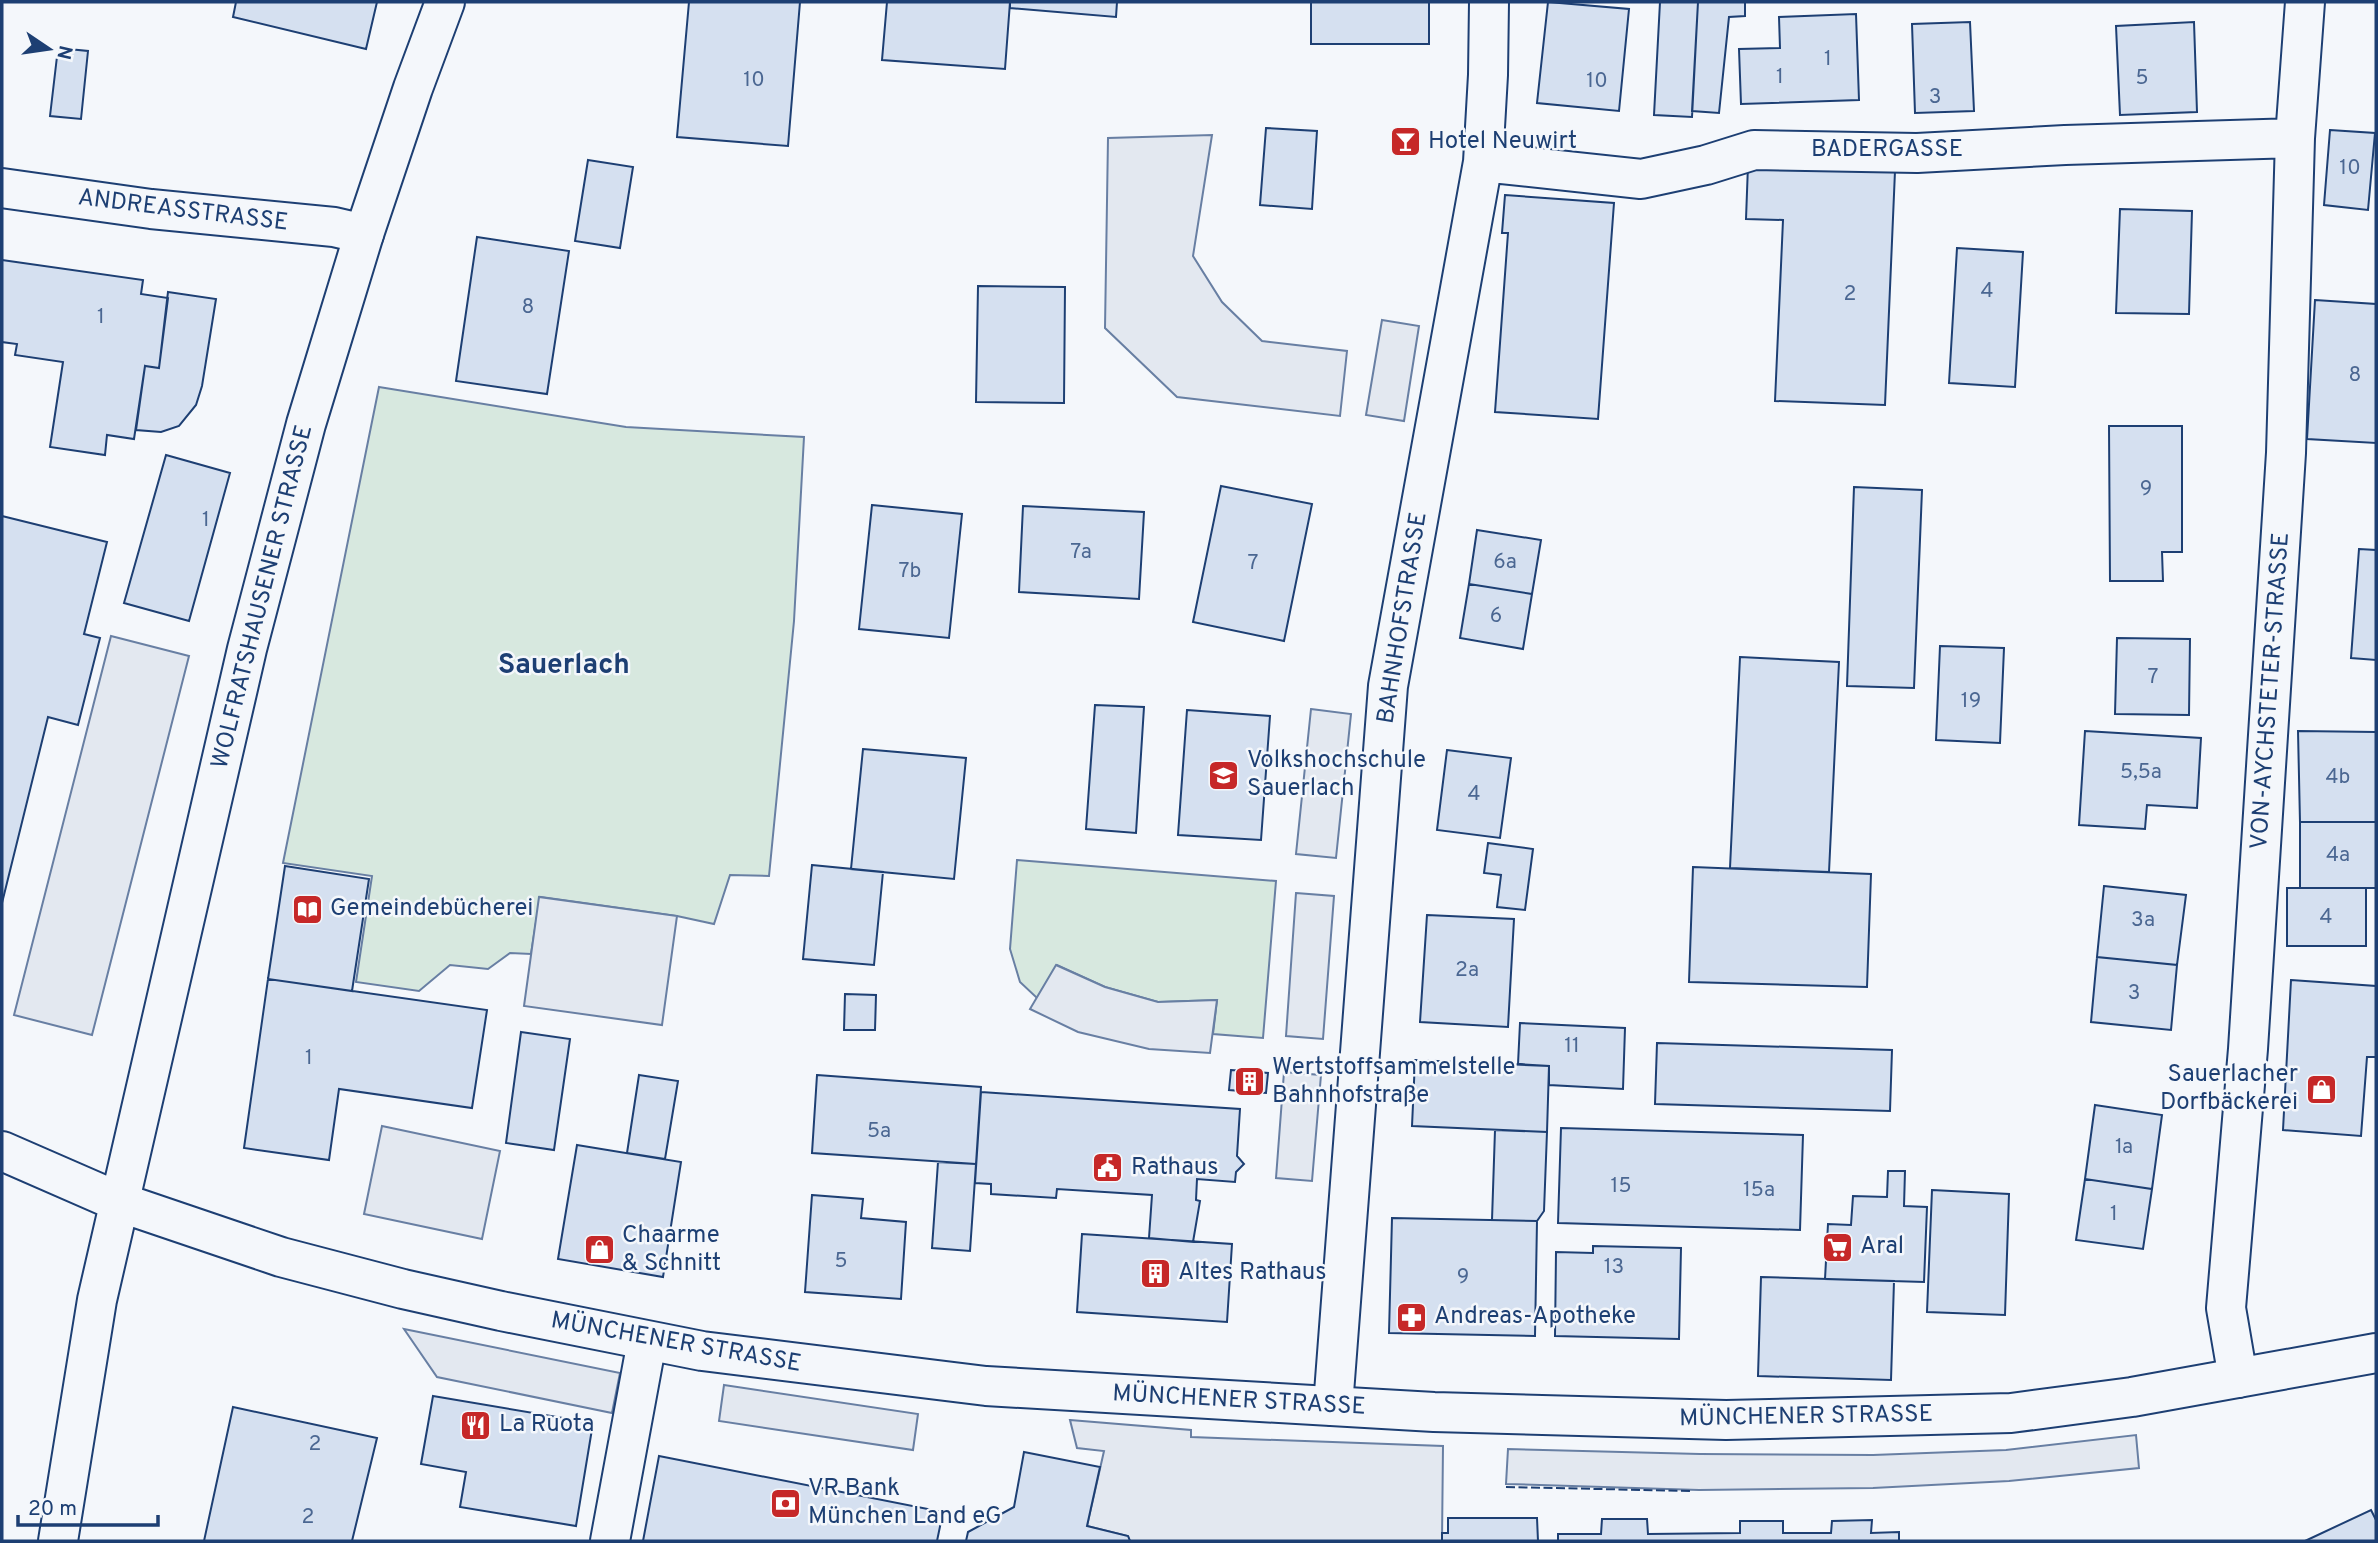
<svg xmlns="http://www.w3.org/2000/svg" width="2378" height="1543" font-family="Overpass,sans-serif">
  <style>
    .green { fill: #d7e8df; stroke: #687fa3; stroke-width: 2 }
    .parking { fill: #e3e8f0; stroke: #687fa3; stroke-width: 2 }
    .building { fill: #d5e0f0; stroke: #1d3f73; stroke-width: 2 }
    .lines { fill: none; stroke-linecap: round; stroke-linejoin: round }
    .minor-casing { stroke: #1d3f73; stroke-width: 42 }
    .major-casing { stroke: #1d3f73; stroke-width: 42 }
    .minor { stroke: #f4f7fb; stroke-width: 38 }
    .major { stroke: #f4f7fb; stroke-width: 38 }
    .fence { stroke: #1d3f73; stroke-width: 2; stroke-dasharray: 9 3.5; stroke-linecap: butt }
    .labels { text-anchor: middle; dominant-baseline: central; stroke-width: 5; stroke-linejoin: round; paint-order: stroke }
    .number-label { font-size: 21px; fill: #4b6792 }
    .poi-label { font-size: 24px; fill: #1d3f73; stroke: #f4f7fb; text-anchor: start }
    .street-label { font-size: 24px; fill: #1d3f73; stroke: #f4f7fb }
    .quarter-label { font-size: 28px; font-weight: bold; fill: #1d3f73; stroke: #f4f7fb }
  </style>
  <rect width="100%" height="100%" fill="#f4f7fb"/>
  <path class="green" d="M 379,387 L 626,427 L 804,437 L 794,621 L 769,876 L 730,875 L 714,924 L 677,916 L 540,897 L 531,954 L 510,953 L 488,969 L 450,965 L 419,991 L 356,982 L 372,876 L 283,863 Z
    M 1017,860 L 1276,881 L 1263,1038 L 1213,1034 L 1217,1000 L 1158,1002 L 1105,987 L 1057,965 L 1037,998 L 1020,982 L 1010,949 Z"/>
  <path class="parking" d="M 1212,135 L 1193,256 L 1222,302 L 1262,341 L 1347,351 L 1340,416 L 1177,397 L 1105,328 L 1108,138 Z
    M 1382,320 L 1419,326 L 1404,421 L 1366,415 Z
    M 111,636 L 189,656 L 92,1035 L 14,1015 Z
    M 1311,709 L 1351,714 L 1336,858 L 1296,854 Z
    M 1296,893 L 1334,896 L 1323,1039 L 1286,1036 Z
    M 539,897 L 677,916 L 662,1025 L 524,1006 Z
    M 1056,965 L 1105,987 L 1158,1002 L 1217,1000 L 1210,1053 L 1149,1049 L 1078,1032 L 1030,1009 Z
    M 1284,1072 L 1321,1075 L 1312,1181 L 1276,1178 Z
    M 382,1126 L 500,1151 L 482,1239 L 364,1214 Z
    M 404,1329 L 620,1373 L 612,1413 L 437,1377 Z
    M 724,1385 L 918,1414 L 913,1450 L 719,1421 Z
    M 1070,1420 L 1191,1430 L 1191,1437 L 1443,1446 L 1442,1541 L 1130,1541 L 1128,1536 L 1087,1526 L 1104,1451 L 1077,1448 Z
    M 2136,1435 L 2139,1468 L 2009,1481 L 1873,1488 L 1699,1490 L 1506,1484 L 1508,1449 L 1700,1454 L 1873,1455 L 2006,1450 Z"/>
  <path class="building" d="M 236,2 L 377,2 L 366,49 L 233,17 Z
    M 689,2 L 800,2 L 788,146 L 677,137 Z
    M 887,2 L 1010,2 L 1005,69 L 882,60 Z
    M 1010,2 L 1117,2 L 1116,17 L 1010,8 Z
    M 1311,2 L 1429,2 L 1429,44 L 1311,44 Z
    M 1548,2 L 1629,9 L 1619,111 L 1537,103 Z
    M 1660,2 L 1698,2 L 1692,117 L 1654,115 Z
    M 1698,2 L 1745,2 L 1745,16 L 1729,17 L 1719,113 L 1692,111 Z
    M 1856,14 L 1859,100 L 1741,104 L 1739,49 L 1780,48 L 1779,17 Z
    M 1970,22 L 1974,111 L 1915,113 L 1912,24 Z
    M 2194,22 L 2197,112 L 2120,115 L 2116,26 Z
    M 58,48 L 88,51 L 81,119 L 50,116 Z
    M 1266,128 L 1317,131 L 1312,209 L 1260,205 Z
    M 2330,130 L 2375,133 L 2368,210 L 2324,205 Z
    M 588,160 L 633,167 L 620,248 L 575,241 Z
    M 1748,165 L 1895,171 L 1885,405 L 1775,401 L 1783,220 L 1746,219 Z
    M 1505,195 L 1614,203 L 1598,419 L 1495,412 L 1508,233 L 1502,233 Z
    M 2120,209 L 2192,211 L 2189,314 L 2116,313 Z
    M 477,237 L 569,251 L 547,394 L 456,381 Z
    M 1957,248 L 2023,252 L 2015,387 L 1949,383 Z
    M 2,260 L 143,280 L 141,294 L 168,298 L 159,368 L 145,366 L 134,439 L 107,435 L 105,455 L 50,447 L 63,362 L 15,355 L 17,344 L 2,342 Z
    M 978,286 L 1065,287 L 1064,403 L 976,402 Z
    M 168,292 L 216,299 L 202,386 L 196,405 L 179,426 L 161,432 L 136,430 L 145,366 L 159,368 Z
    M 2315,300 L 2376,304 L 2376,443 L 2307,439 Z
    M 2109,426 L 2182,426 L 2182,552 L 2162,552 L 2163,581 L 2110,581 Z
    M 166,455 L 230,473 L 189,621 L 124,603 Z
    M 1221,486 L 1312,504 L 1284,641 L 1193,622 Z
    M 1854,487 L 1922,490 L 1914,688 L 1847,686 Z
    M 872,505 L 962,514 L 949,638 L 859,629 Z
    M 1023,506 L 1144,512 L 1139,599 L 1019,592 Z
    M 2,516 L 107,542 L 84,634 L 100,638 L 78,725 L 48,717 L 2,903 Z
    M 1477,530 L 1541,540 L 1532,594 L 1469,584 Z
    M 2359,549 L 2376,550 L 2376,660 L 2351,658 Z
    M 1469,584 L 1532,594 L 1523,649 L 1460,638 Z
    M 2117,638 L 2190,639 L 2189,715 L 2115,714 Z
    M 1940,646 L 2004,648 L 2000,743 L 1936,740 Z
    M 1740,657 L 1839,662 L 1829,872 L 1730,868 Z
    M 1095,705 L 1144,707 L 1136,833 L 1086,829 Z
    M 1187,710 L 1270,716 L 1261,840 L 1178,835 Z
    M 2085,731 L 2201,738 L 2197,808 L 2147,805 L 2145,829 L 2079,825 Z
    M 2298,731 L 2376,732 L 2376,822 L 2300,822 Z
    M 863,749 L 966,758 L 954,879 L 851,869 Z
    M 1447,750 L 1511,758 L 1500,838 L 1437,830 Z
    M 2300,822 L 2376,822 L 2376,888 L 2300,888 Z
    M 1488,843 L 1533,849 L 1525,910 L 1497,907 L 1501,875 L 1484,873 Z
    M 812,865 L 883,872 L 874,965 L 803,959 Z
    M 285,866 L 369,879 L 352,991 L 268,979 Z
    M 1693,867 L 1871,874 L 1867,987 L 1689,982 Z
    M 2104,886 L 2186,895 L 2177,965 L 2097,957 Z
    M 2287,888 L 2366,888 L 2366,946 L 2287,946 Z
    M 1427,915 L 1514,919 L 1508,1027 L 1420,1022 Z
    M 2097,957 L 2177,965 L 2171,1030 L 2091,1022 Z
    M 268,979 L 487,1010 L 472,1108 L 339,1089 L 329,1160 L 244,1148 Z
    M 2291,980 L 2376,986 L 2376,1057 L 2367,1057 L 2361,1136 L 2283,1130 Z
    M 845,994 L 876,995 L 875,1030 L 844,1030 Z
    M 1520,1023 L 1625,1028 L 1623,1089 L 1549,1085 L 1549,1066 L 1518,1064 Z
    M 521,1032 L 570,1039 L 554,1150 L 506,1143 Z
    M 1657,1043 L 1892,1050 L 1890,1111 L 1655,1104 Z
    M 1415,1060 L 1549,1066 L 1547,1132 L 1412,1126 Z
    M 1231,1070 L 1268,1073 L 1266,1093 L 1229,1090 Z
    M 639,1075 L 678,1081 L 665,1159 L 627,1153 Z
    M 817,1075 L 981,1087 L 976,1164 L 812,1153 Z
    M 981,1092 L 1240,1109 L 1237,1156 L 1244,1164 L 1236,1172 L 1235,1182 L 1197,1179 L 1196,1200 L 1200,1201 L 1193,1242 L 1149,1238 L 1152,1195 L 1057,1189 L 1056,1198 L 991,1194 L 991,1184 L 975,1183 Z
    M 2095,1105 L 2162,1115 L 2152,1189 L 2085,1179 Z
    M 1561,1128 L 1803,1135 L 1800,1230 L 1558,1223 Z
    M 1495,1130 L 1547,1132 L 1544,1211 L 1537,1221 L 1492,1220 Z
    M 577,1145 L 681,1162 L 663,1277 L 558,1259 Z
    M 938,1162 L 976,1164 L 970,1251 L 932,1248 Z
    M 1888,1171 L 1905,1171 L 1904,1206 L 1927,1207 L 1924,1282 L 1825,1279 L 1828,1224 L 1851,1225 L 1853,1196 L 1887,1197 Z
    M 2085,1179 L 2152,1189 L 2143,1249 L 2076,1240 Z
    M 1932,1190 L 2009,1194 L 2005,1315 L 1927,1312 Z
    M 812,1195 L 863,1199 L 861,1218 L 906,1222 L 901,1299 L 805,1292 Z
    M 1392,1218 L 1537,1221 L 1535,1336 L 1389,1333 Z
    M 1082,1234 L 1232,1244 L 1227,1322 L 1077,1312 Z
    M 1593,1246 L 1681,1248 L 1679,1339 L 1555,1336 L 1556,1252 L 1593,1253 Z
    M 1761,1277 L 1894,1281 L 1891,1380 L 1758,1376 Z
    M 433,1396 L 593,1423 L 576,1526 L 460,1507 L 466,1472 L 421,1464 Z
    M 233,1407 L 377,1438 L 352,1541 L 204,1541 Z
    M 1024,1452 L 1100,1467 L 1087,1526 L 1128,1536 L 1130,1541 L 966,1541 L 968,1532 L 1014,1507 Z
    M 659,1456 L 943,1512 L 937,1541 L 643,1541 Z
    M 2371,1510 L 2376,1520 L 2376,1541 L 2305,1541 Z
    M 1448,1518 L 1537,1518 L 1538,1541 L 1442,1541 L 1442,1533 L 1448,1533 Z
    M 1602,1519 L 1647,1519 L 1648,1534 L 1740,1533 L 1740,1521 L 1783,1521 L 1783,1533 L 1831,1533 L 1832,1521 L 1872,1520 L 1871,1533 L 1899,1532 L 1899,1541 L 1558,1541 L 1558,1534 L 1601,1534 Z"/>
  <g class="lines">
    <defs>
      <path id="minor" d="M 1483,162 L 1641,179 L 1706,165 L 1754,150 L 1917,153 L 2065,145 L 2295,138
        M 2,188 L 151,209 L 334,227 L 364,234
        M 2238,1378 L 2226,1308 L 2248,1049 L 2286,453 L 2295,138 L 2305,2
        M 1333,1406 L 1388,686 L 1483,162 L 1488,75 L 1489,2
        M 610,1541 L 647,1341"/>
      <path id="major" d="M 2,1151 L 119,1202 L 281,1257 L 403,1289 L 501,1311 L 702,1351 L 986,1386 L 1434,1412 L 1726,1420 L 2011,1413 L 2132,1397 L 2376,1353
        M 58,1541 L 97,1300 L 247,649 L 306,424 L 364,234 L 413,88 L 445,2"/>
    </defs>
    <use href="#minor" class="minor-casing"/>
    <use href="#major" class="major-casing"/>
    <use href="#minor" class="minor"/>
    <use href="#major" class="major"/>
    <path class="fence" d="M 1506,1487 L 1691,1491"/>
  </g>
  <defs>
    <symbol id="bar-square" viewBox="-11 -11 22 22"><rect x="-9" y="-9" width="18" height="18" rx="4" fill="#c62828" stroke="#f4f7fb"/><path d="M-6-5H6L.8 .8V4.5H3.5V6h-7V4.5H-.8V.8Z" fill="#fff"/></symbol>
    <symbol id="school-square" viewBox="-11 -11 22 22"><rect x="-9" y="-9" width="18" height="18" rx="4" fill="#c62828" stroke="#f4f7fb"/><path d="M0-5L7-2L0 1L-7-2ZM-4 1L0 2.5L4 1V4Q0 6-4 4Z" fill="#fff"/></symbol>
    <symbol id="library-square" viewBox="-11 -11 22 22"><rect x="-9" y="-9" width="18" height="18" rx="4" fill="#c62828" stroke="#f4f7fb"/><path d="M-6-4Q-3-5.5-.7-3.5V5Q-3 3-6 4ZM6-4Q3-5.5 .7-3.5V5Q3 3 6 4Z" fill="#fff"/></symbol>
    <symbol id="building-square" viewBox="-11 -11 22 22"><rect x="-9" y="-9" width="18" height="18" rx="4" fill="#c62828" stroke="#f4f7fb"/><path d="M-4-6H4V6H1V3H-1V6H-4ZM-2.5-4.3h1.7v1.8h-1.7ZM.8-4.3h1.7v1.8H.8ZM-2.5-1h1.7V.8h-1.7ZM.8-1h1.7V.8H.8Z" fill="#fff"/></symbol>
    <symbol id="shop-square" viewBox="-11 -11 22 22"><rect x="-9" y="-9" width="18" height="18" rx="4" fill="#c62828" stroke="#f4f7fb"/><path d="M-5-2.5h2.3a2.7 3.5 0 0 1 5.4 0H5L5.5 6h-11ZM-1.5-2.5h3a1.5 2.3 0 0 0-3 0Z" fill="#fff"/></symbol>
    <symbol id="civic-square" viewBox="-11 -11 22 22"><rect x="-9" y="-9" width="18" height="18" rx="4" fill="#c62828" stroke="#f4f7fb"/><path d="M-.6-6.5H3V-4.5H.6V-3L4-1V1h2V6H-6V1h2V-1L-.6-3ZM-1.2 2.5V6h2.4V2.5Z" fill="#fff"/></symbol>
    <symbol id="supermarket-square" viewBox="-11 -11 22 22"><rect x="-9" y="-9" width="18" height="18" rx="4" fill="#c62828" stroke="#f4f7fb"/><path d="M-6-5.5h2.5l.6 2H6L4.5 2H-2.5L-4.4-4H-6ZM-1.5 3.2a1.3 1.3 0 1 0 .1 0ZM3 3.2a1.3 1.3 0 1 0 .1 0Z" fill="#fff"/></symbol>
    <symbol id="pharmacy-square" viewBox="-11 -11 22 22"><rect x="-9" y="-9" width="18" height="18" rx="4" fill="#c62828" stroke="#f4f7fb"/><path d="M-2-6h4v4h4v4h-4v4h-4v-4h-4v-4h4Z" fill="#fff"/></symbol>
    <symbol id="restaurant-square" viewBox="-11 -11 22 22"><rect x="-9" y="-9" width="18" height="18" rx="4" fill="#c62828" stroke="#f4f7fb"/><path d="M-5-6h1v4h1v-4h1v4h1v-4h1v5L-1.5 .5V6h-2V.5L-5-1ZM5-6V6H3V1.5H1.5Q1.5-4 5-6Z" fill="#fff"/></symbol>
    <symbol id="bank-square" viewBox="-11 -11 22 22"><rect x="-9" y="-9" width="18" height="18" rx="4" fill="#c62828" stroke="#f4f7fb"/><path d="M-6-4H6V4H-6ZM0-2.3a2.3 2.3 0 1 0 0 4.6a2.3 2.3 0 1 0 0-4.6Z" fill="#fff"/></symbol>
  </defs>
  <g fill-rule="evenodd">
    <use href="#bar-square" x="1388" y="124" width="35" height="35"/>
    <use href="#school-square" x="1206" y="758" width="35" height="35"/>
    <use href="#library-square" x="290" y="892" width="35" height="35"/>
    <use href="#building-square" x="1232" y="1064" width="35" height="35"/>
    <use href="#shop-square" x="2304" y="1072" width="35" height="35"/>
    <use href="#civic-square" x="1090" y="1150" width="35" height="35"/>
    <use href="#supermarket-square" x="1820" y="1230" width="35" height="35"/>
    <use href="#shop-square" x="582" y="1232" width="35" height="35"/>
    <use href="#building-square" x="1138" y="1256" width="35" height="35"/>
    <use href="#pharmacy-square" x="1394" y="1300" width="35" height="35"/>
    <use href="#restaurant-square" x="458" y="1408" width="35" height="35"/>
    <use href="#bank-square" x="768" y="1486" width="35" height="35"/>
  </g>
  <g class="labels">
    <g class="number-label">
      <text x="1828" y="59">1</text>
      <text x="1780" y="77">1</text>
      <text x="2142" y="78">5</text>
      <text x="754" y="80">10</text>
      <text x="1597" y="81">10</text>
      <text x="1935" y="97">3</text>
      <text x="2350" y="168">10</text>
      <text x="1987" y="291">4</text>
      <text x="1850" y="294">2</text>
      <text x="528" y="307">8</text>
      <text x="101" y="317">1</text>
      <text x="2355" y="375">8</text>
      <text x="2146" y="489">9</text>
      <text x="206" y="520">1</text>
      <text x="1081" y="552">7a</text>
      <text x="1505" y="562">6a</text>
      <text x="1253" y="563">7</text>
      <text x="910" y="571">7b</text>
      <text x="1496" y="616">6</text>
      <text x="2153" y="677">7</text>
      <text x="1971" y="701">19</text>
      <text x="2141" y="772">5,5a</text>
      <text x="2338" y="777">4b</text>
      <text x="1474" y="794">4</text>
      <text x="2338" y="855">4a</text>
      <text x="2326" y="917">4</text>
      <text x="2143" y="920">3a</text>
      <text x="1467" y="970">2a</text>
      <text x="2134" y="993">3</text>
      <text x="1572" y="1046">11</text>
      <text x="309" y="1058">1</text>
      <text x="879" y="1131">5a</text>
      <text x="2124" y="1147">1a</text>
      <text x="1621" y="1186">15</text>
      <text x="1759" y="1190">15a</text>
      <text x="2114" y="1214">1</text>
      <text x="841" y="1261">5</text>
      <text x="1614" y="1267">13</text>
      <text x="1463" y="1277">9</text>
      <text x="315" y="1444">2</text>
      <text x="308" y="1517">2</text>
    </g>
    <g class="poi-label">
      <text x="1428" y="142">Hotel Neuwirt</text>
      <text x="1247" y="761">Volkshochschule<tspan x="1247" dy="28">Sauerlach</tspan></text>
      <text x="330" y="909">Gemeindebücherei</text>
      <text x="1272" y="1068">Wertstoffsammelstelle<tspan x="1272" dy="28">Bahnhofstraße</tspan></text>
      <text x="2298" y="1075" text-anchor="end">Sauerlacher<tspan x="2298" dy="28">Dorfbäckerei</tspan></text>
      <text x="1131" y="1168">Rathaus</text>
      <text x="622" y="1236">Chaarme<tspan x="622" dy="28">&amp; Schnitt</tspan></text>
      <text x="1860" y="1247">Aral</text>
      <text x="1178" y="1273">Altes Rathaus</text>
      <text x="1434" y="1317">Andreas-Apotheke</text>
      <text x="499" y="1425">La Ruota</text>
      <text x="808" y="1489">VR Bank<tspan x="808" dy="28">München Land eG</tspan></text>
    </g>
    <g class="street-label">
      <text x="1887" y="150">BADERGASSE</text>
      <text transform="translate(183 211) rotate(7)">ANDREASSTRASSE</text>
      <text transform="translate(263 597) rotate(-76)">WOLFRATSHAUSENER STRASSE</text>
      <text transform="translate(1403 618) rotate(-81)">BAHNHOFSTRASSE</text>
      <text transform="translate(2271 691) rotate(-86)">VON-AYCHSTETER-STRASSE</text>
      <text transform="translate(676 1343) rotate(10)">MÜNCHENER STRASSE</text>
      <text transform="translate(1239 1401) rotate(3)">MÜNCHENER STRASSE</text>
      <text transform="translate(1806 1417) rotate(-1)">MÜNCHENER STRASSE</text>
    </g>
    <g class="quarter-label">
      <text x="564" y="666">Sauerlach</text>
    </g>
  </g>
  <rect width="2378" height="1543" fill="none" stroke="#1d3f73" stroke-width="7"/>
  <g transform="translate(49 49) rotate(103)" stroke="#f4f7fb" stroke-width="5" paint-order="stroke">
  <path d="M0-5L12 26L0 18L-12 26Z" fill="#1d3f73"/>
  <text y="-10" font-size="19" font-weight="bold" text-anchor="middle" fill="#1d3f73">N</text>
  </g>
  <path d="M18 1515v10h140v-10" fill="none" stroke="#1d3f73" stroke-width="3.5"/>
  <text x="28" y="1515" font-size="21" fill="#1d3f73" stroke="#f4f7fb" stroke-width="5" paint-order="stroke">20 m</text>
</svg>
